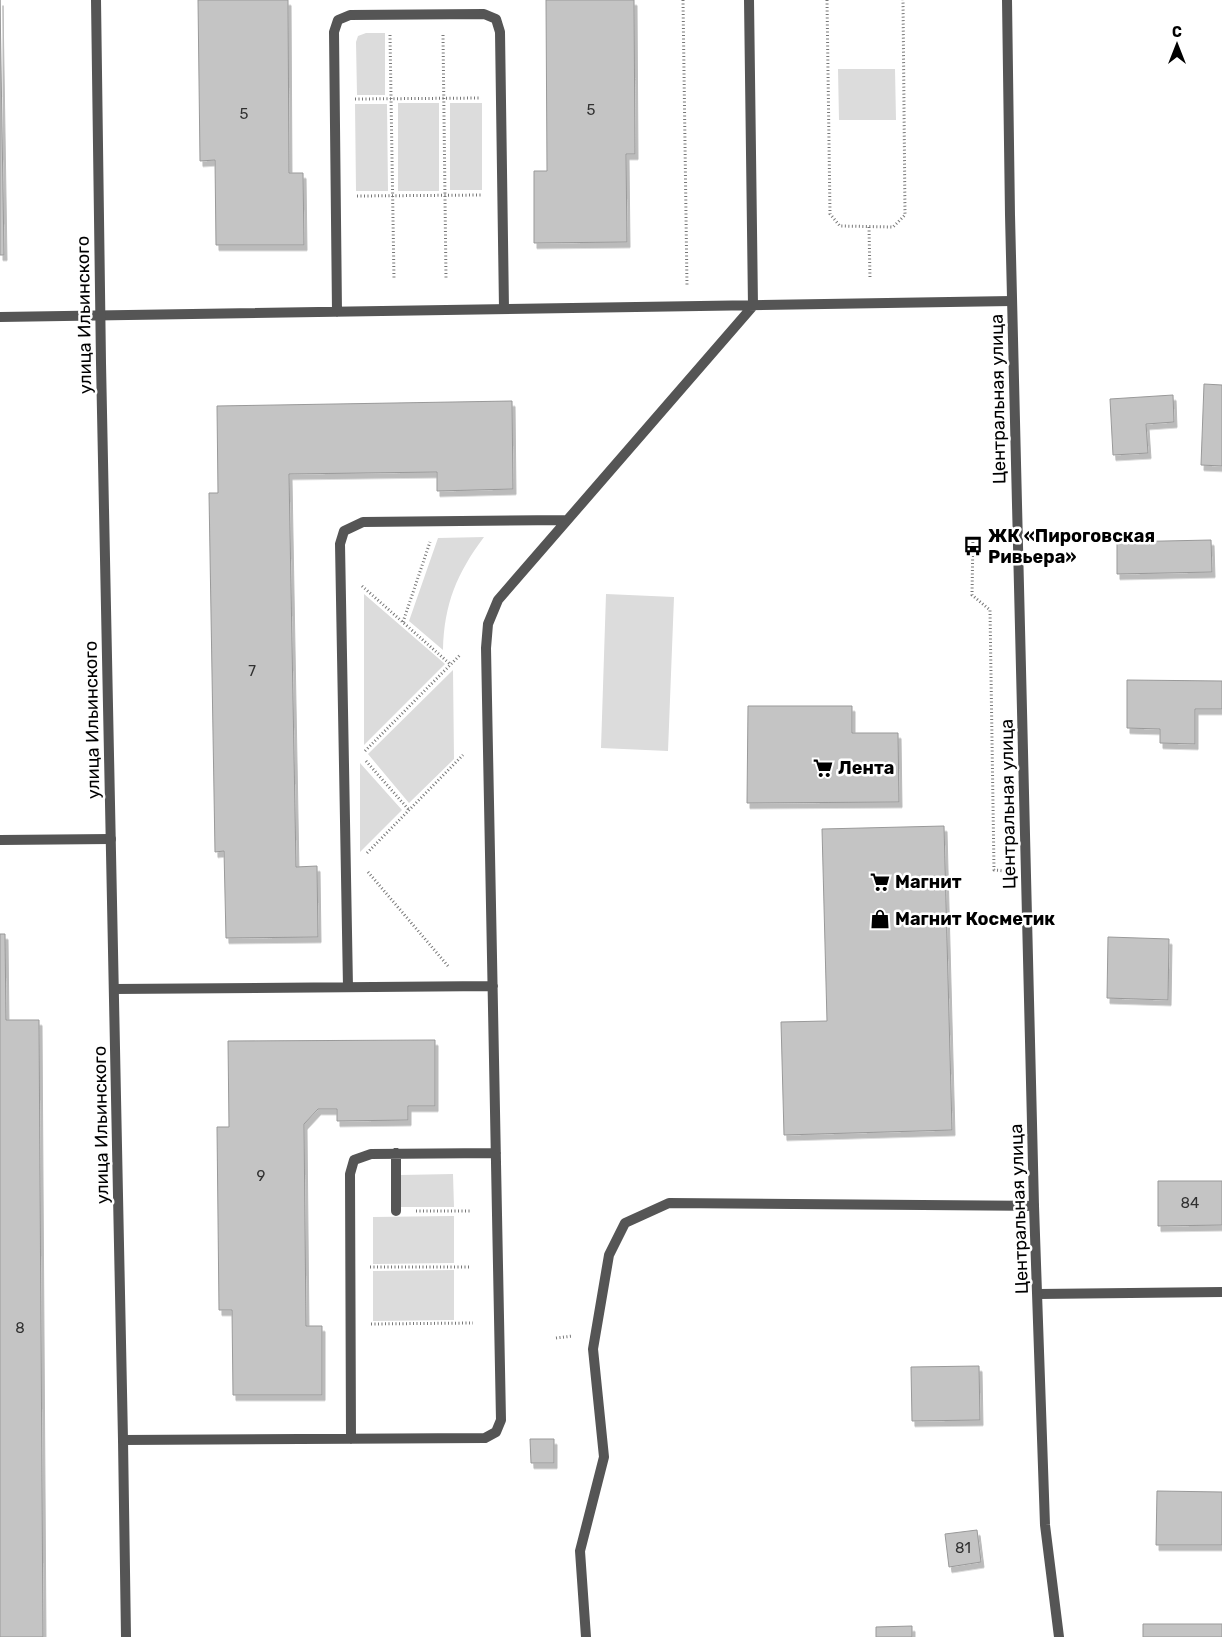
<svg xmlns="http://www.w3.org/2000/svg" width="1222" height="1637" font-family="Rubik,sans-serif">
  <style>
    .green { fill: #dcdcdc }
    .building { fill: #c4c4c4; stroke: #999; filter: url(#shadow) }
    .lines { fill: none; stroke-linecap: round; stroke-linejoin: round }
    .path { stroke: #777; stroke-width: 3; stroke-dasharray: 1 2.5; stroke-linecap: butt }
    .service { stroke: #555; stroke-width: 10 }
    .minor { stroke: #555; stroke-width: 10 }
    .tertiary { stroke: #555; stroke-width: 10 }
    .labels { text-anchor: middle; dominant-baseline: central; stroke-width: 5; stroke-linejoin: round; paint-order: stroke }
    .number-label { font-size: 15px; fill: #313131 }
    .street-label { font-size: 18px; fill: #000; stroke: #fff }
    .poi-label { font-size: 18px; font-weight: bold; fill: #000; stroke: #fff; text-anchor: start }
  </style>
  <defs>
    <filter id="shadow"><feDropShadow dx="3" dy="5.5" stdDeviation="0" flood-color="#0004"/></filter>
  </defs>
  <rect width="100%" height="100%" fill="#fff"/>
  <path class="green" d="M 366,33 L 385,33 L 385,95 L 357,95 L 356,42 L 358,36 Z
    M 838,69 L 895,69 L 896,120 L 839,120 Z
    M 398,103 L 439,103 L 439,191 L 398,191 Z
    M 450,103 L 482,103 L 482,190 L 450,190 Z
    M 355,104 L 387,104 L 388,191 L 356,191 Z
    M 484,537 C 457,573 444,604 443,650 L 409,621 L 438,538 Z
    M 364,594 L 445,664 L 364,745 Z
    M 606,594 L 674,597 L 668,751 L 601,748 Z
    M 453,670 L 454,759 L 409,803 L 368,754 Z
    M 360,763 L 402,810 L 360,852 Z
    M 453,1174 L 454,1207 L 401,1207 L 400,1175 Z
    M 454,1216 L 454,1263 L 373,1264 L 373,1217 Z
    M 454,1270 L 454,1320 L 373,1321 L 373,1271 Z"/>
  <path class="building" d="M 0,0 L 4,255 L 0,255 Z
    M 198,0 L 288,0 L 289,173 L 303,173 L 304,245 L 216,245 L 215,160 L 200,161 Z
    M 546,0 L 634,0 L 635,154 L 626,154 L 627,242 L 534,243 L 534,171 L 547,171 Z
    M 1204,384 L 1222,385 L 1222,466 L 1201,465 Z
    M 1173,395 L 1174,422 L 1146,424 L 1148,453 L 1113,455 L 1110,399 Z
    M 512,401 L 513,489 L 437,491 L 437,472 L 289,474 L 296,867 L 317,866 L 318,937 L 226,938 L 224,851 L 215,852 L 209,493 L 218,493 L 217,406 Z
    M 1211,540 L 1212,572 L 1117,574 L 1117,542 Z
    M 1127,680 L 1222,681 L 1222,709 L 1195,709 L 1195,744 L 1160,743 L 1160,729 L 1127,728 Z
    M 748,706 L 852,706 L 852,733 L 898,733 L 899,802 L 747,803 Z
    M 944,826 L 952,1130 L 784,1135 L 781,1022 L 827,1021 L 822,829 Z
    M 0,934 L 5,934 L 6,1020 L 39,1020 L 43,1637 L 0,1637 Z
    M 1108,937 L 1169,939 L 1168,1000 L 1107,998 Z
    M 435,1040 L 435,1106 L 408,1106 L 408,1120 L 337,1121 L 337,1109 L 318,1109 L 304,1124 L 306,1326 L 322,1326 L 322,1395 L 233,1395 L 232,1310 L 219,1310 L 217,1127 L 229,1127 L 228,1041 Z
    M 1158,1181 L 1222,1181 L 1222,1225 L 1158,1226 Z
    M 979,1366 L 980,1420 L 912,1421 L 911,1367 Z
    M 530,1439 L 554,1439 L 554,1463 L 531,1463 Z
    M 1157,1491 L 1222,1492 L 1222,1545 L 1156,1545 Z
    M 977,1530 L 981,1562 L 949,1567 L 945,1534 Z
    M 1143,1624 L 1222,1624 L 1222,1637 L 1143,1637 Z
    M 912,1626 L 912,1637 L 876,1637 L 876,1627 Z"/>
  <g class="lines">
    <path class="path" d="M 683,0 L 687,287
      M 827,0 L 830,214 L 840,226 L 893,227 L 905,215 L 903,0
      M 390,35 L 394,280
      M 443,35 L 446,279
      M 355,99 L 481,98
      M 357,196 L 483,195
      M 869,227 L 870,279
      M 973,535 L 972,595 L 990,610 L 994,870 L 1005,871
      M 362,586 L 450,664
      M 403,622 L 430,542
      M 365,751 L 460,655
      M 366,761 L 409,810
      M 367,853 L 463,755
      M 368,872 L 448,966
      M 416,1211 L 470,1211
      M 370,1267 L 471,1267
      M 371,1324 L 473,1323
      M 556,1338 L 573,1336"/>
    <path class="service" d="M 337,312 L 334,32 L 338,20 L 350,15 L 484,14 L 496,19 L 500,32 L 504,309
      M 0,317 L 1012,301
      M 0,840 L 111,839
      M 348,987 L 340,544 L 344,531 L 363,522 L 567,520
      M 114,989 L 493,986
      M 396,1153 L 396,1211
      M 351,1439 L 350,1174 L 354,1160 L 371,1154 L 496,1153
      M 126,1637 L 123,1440 L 485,1438 L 496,1432 L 501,1420 L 486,648 L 488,624 L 498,600 L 753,306 L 749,0"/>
    <path class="minor" d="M 96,0 L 101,363 L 123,1440
      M 1038,1294 L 1222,1292
      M 586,1637 L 580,1551 L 604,1457 L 593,1349 L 609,1255 L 625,1223 L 669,1203 L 1034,1206"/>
    <path class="tertiary" d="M 1007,0 L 1010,215 L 1034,1206 L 1045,1525 L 1059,1637"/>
  </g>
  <defs>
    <symbol id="bus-bare" viewBox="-9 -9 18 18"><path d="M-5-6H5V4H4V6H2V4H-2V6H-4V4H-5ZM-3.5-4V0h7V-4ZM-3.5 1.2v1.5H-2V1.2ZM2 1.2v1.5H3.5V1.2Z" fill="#000" stroke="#fff" stroke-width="2.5" paint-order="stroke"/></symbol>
    <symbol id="supermarket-bare" viewBox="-9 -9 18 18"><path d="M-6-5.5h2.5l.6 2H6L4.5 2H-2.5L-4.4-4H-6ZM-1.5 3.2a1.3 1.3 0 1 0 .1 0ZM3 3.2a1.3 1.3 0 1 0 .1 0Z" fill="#000" stroke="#fff" stroke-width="2.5" paint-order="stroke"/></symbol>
    <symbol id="shop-bare" viewBox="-9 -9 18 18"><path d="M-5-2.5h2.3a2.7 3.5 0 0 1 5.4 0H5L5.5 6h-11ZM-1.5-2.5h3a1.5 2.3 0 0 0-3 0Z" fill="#000" stroke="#fff" stroke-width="2.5" paint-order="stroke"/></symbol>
  </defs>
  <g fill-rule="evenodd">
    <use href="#bus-bare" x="959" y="532" width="28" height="28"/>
    <use href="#supermarket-bare" x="809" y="754" width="28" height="28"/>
    <use href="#supermarket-bare" x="866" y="868" width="28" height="28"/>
    <use href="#shop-bare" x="866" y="905" width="28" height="28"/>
  </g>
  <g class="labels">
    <g class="number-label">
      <text x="591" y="110">5</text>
      <text x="244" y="114">5</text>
      <text x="252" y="671">7</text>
      <text x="261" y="1176">9</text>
      <text x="1190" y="1203">84</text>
      <text x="20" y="1328">8</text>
      <text x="963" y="1548">81</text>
    </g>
    <g class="street-label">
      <text transform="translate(84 315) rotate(-91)">улица Ильинского</text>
      <text transform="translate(998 399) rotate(-91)">Центральная улица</text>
      <text transform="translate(92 720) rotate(-91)">улица Ильинского</text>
      <text transform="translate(1008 804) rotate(-91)">Центральная улица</text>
      <text transform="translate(101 1125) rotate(-91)">улица Ильинского</text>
      <text transform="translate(1019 1209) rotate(-92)">Центральная улица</text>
    </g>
    <g class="poi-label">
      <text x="988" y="536">ЖК «Пироговская<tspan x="988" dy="21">Ривьера»</tspan></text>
      <text x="838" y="768">Лента</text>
      <text x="895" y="882">Магнит</text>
      <text x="895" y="919">Магнит Косметик</text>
    </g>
  </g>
  <g transform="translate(1177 45)" stroke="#ffffff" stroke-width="4" paint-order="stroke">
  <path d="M0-4L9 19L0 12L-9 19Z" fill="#000000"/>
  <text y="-8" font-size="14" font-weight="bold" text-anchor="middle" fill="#000000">С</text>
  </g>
</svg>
